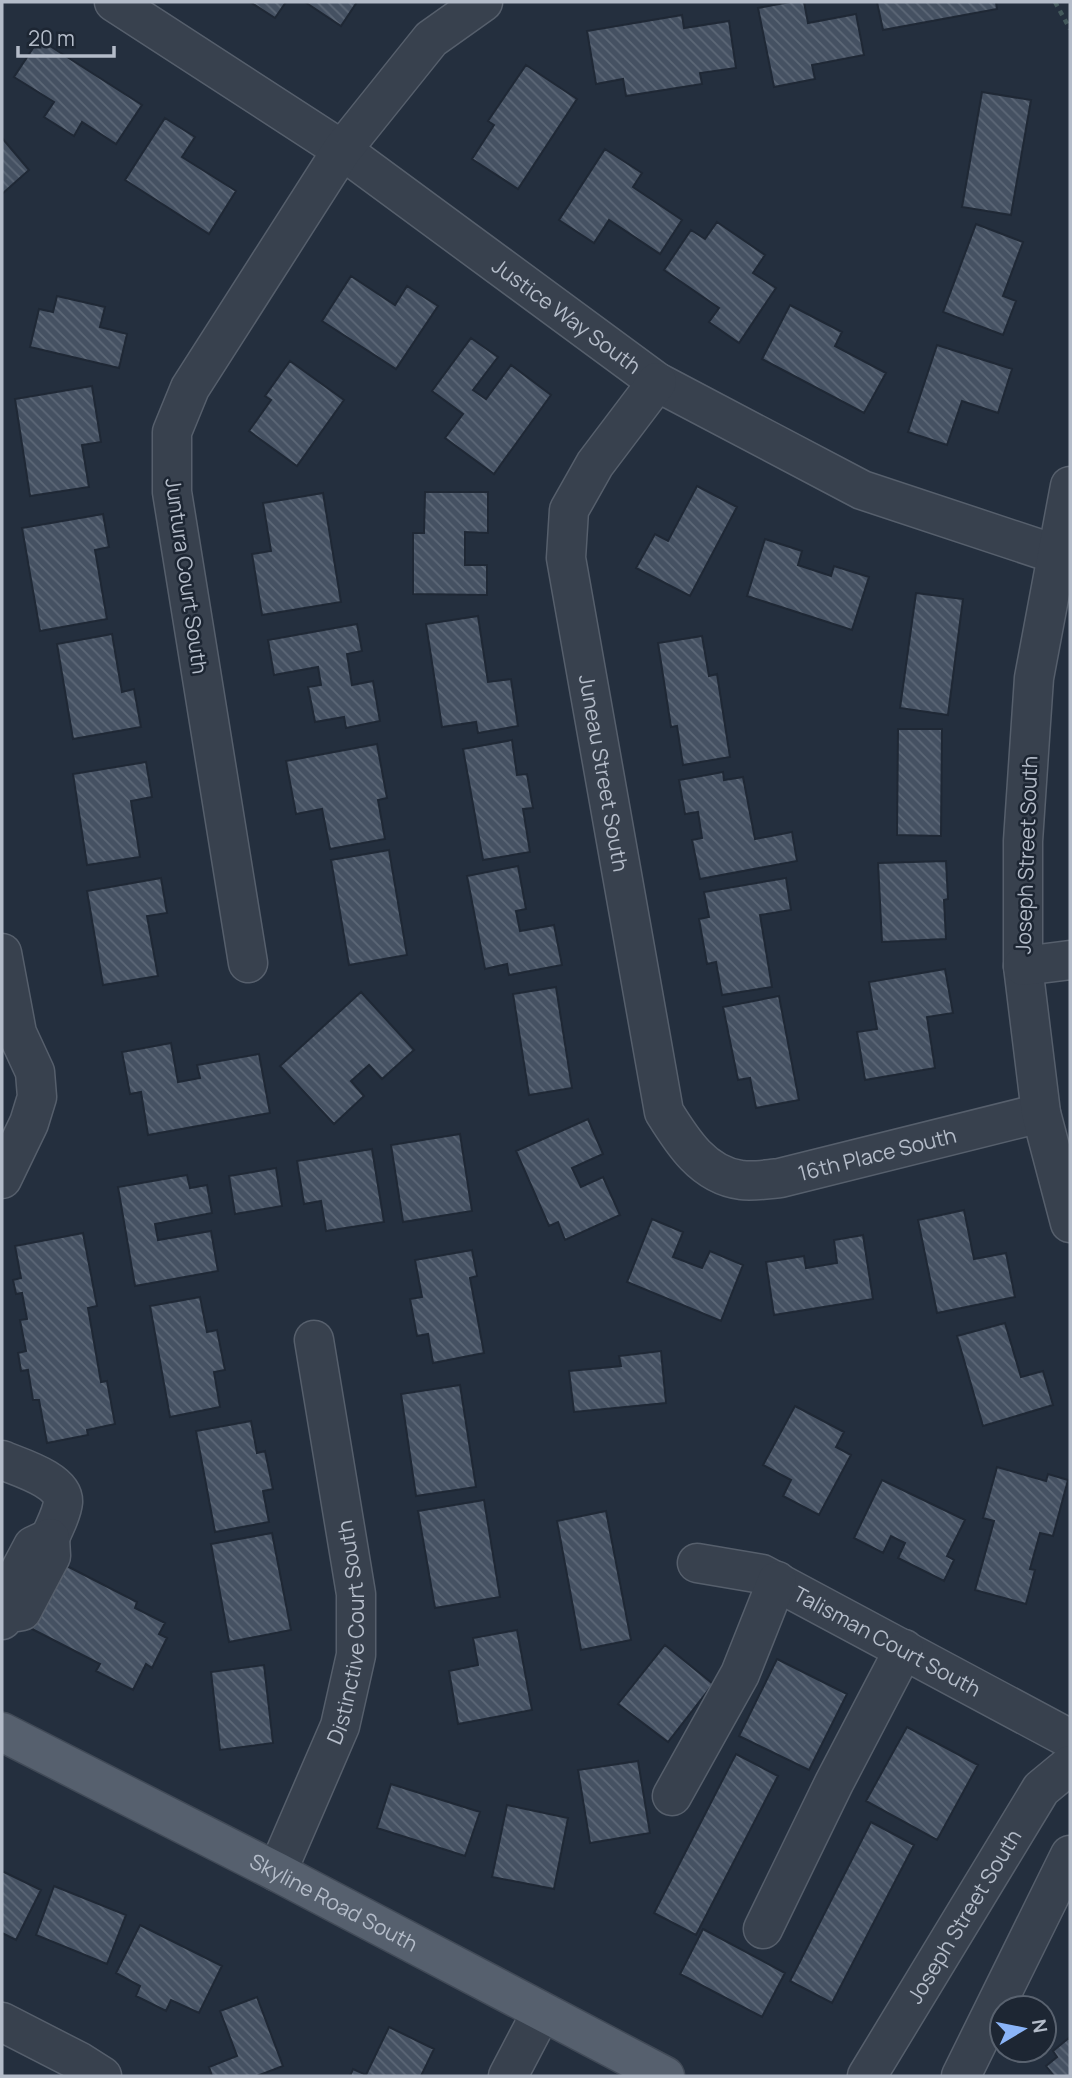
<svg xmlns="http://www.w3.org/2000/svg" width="1072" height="2078" font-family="Manrope,sans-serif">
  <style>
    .building { fill: url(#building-back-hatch); stroke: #1f2835; stroke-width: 2 }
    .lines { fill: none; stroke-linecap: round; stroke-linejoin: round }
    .minor-casing { stroke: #565f6c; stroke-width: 41 }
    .major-casing { stroke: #414a57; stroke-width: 41 }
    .path { stroke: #44595c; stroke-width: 4.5; stroke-dasharray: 5 5; stroke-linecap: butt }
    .minor { stroke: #38414e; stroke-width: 38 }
    .major { stroke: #56606e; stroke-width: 38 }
    .labels { text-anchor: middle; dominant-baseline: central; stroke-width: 5; stroke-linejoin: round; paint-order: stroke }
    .street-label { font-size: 21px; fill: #b4bcc9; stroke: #1d2633 }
  </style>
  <defs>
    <pattern id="building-back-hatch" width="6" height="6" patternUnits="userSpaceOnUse" patternTransform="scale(1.75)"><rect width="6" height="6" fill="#455162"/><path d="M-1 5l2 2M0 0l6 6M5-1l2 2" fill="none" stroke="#5d6877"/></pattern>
  </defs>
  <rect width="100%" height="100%" fill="#242f3e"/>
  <path class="building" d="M 250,2 L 286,2 L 275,18 Z
    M 305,2 L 357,2 L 341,26 Z
    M 790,2 L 804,2 L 808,23 L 856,14 L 864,55 L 812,65 L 815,79 L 774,87 L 758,8 Z
    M 877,2 L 996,2 L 997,9 L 883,30 Z
    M 682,15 L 684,28 L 729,21 L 736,68 L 700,73 L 702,84 L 626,96 L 623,79 L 596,84 L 587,31 Z
    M 39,39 L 142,105 L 116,144 L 82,122 L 74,136 L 44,117 L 54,102 L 14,77 Z
    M 526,65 L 577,99 L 518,189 L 472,159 L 494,125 L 488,121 Z
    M 982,92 L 1031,100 L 1011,215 L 962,207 Z
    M 165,118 L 195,137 L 182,157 L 236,191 L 209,234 L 125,180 Z
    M 2,138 L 29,170 L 2,194 Z
    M 605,149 L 642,173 L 633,187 L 682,220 L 660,254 L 609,220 L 594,243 L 559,220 Z
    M 717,222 L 765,255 L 753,273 L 776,288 L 739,343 L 709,322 L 719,308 L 664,270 L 691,230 L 705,239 Z
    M 976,224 L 1023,242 L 1003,296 L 1016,301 L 1003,335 L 943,312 Z
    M 351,276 L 395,305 L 407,286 L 438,306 L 396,369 L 322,321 Z
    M 57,296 L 105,307 L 100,327 L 127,334 L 119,368 L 30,347 L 39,309 L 53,312 Z
    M 790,305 L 842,332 L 835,346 L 886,373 L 864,413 L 762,359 Z
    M 471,338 L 498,357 L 473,390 L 486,399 L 511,365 L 551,395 L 494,474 L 445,438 L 463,414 L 432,391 Z
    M 937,345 L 1012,369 L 998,413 L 962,401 L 947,445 L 908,432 Z
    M 290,361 L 344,400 L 297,466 L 249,431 L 271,400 L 265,396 Z
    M 92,386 L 101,442 L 82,445 L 89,487 L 30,496 L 15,399 Z
    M 697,486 L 737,507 L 690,596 L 636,568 L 655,534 L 668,541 Z
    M 425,492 L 488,492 L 488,533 L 465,532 L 465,565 L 487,565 L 487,595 L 413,594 L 413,533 L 424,533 Z
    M 323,493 L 341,602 L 262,615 L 252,554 L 271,551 L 263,503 Z
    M 103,514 L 109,547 L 95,550 L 107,619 L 40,631 L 22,528 Z
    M 765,539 L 802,551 L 798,565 L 831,576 L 834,566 L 869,577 L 852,630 L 747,596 Z
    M 916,593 L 963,599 L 948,715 L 900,708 Z
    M 478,616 L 488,682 L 511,679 L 518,726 L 478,733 L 476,722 L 442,727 L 426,624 Z
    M 357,624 L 362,651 L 347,654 L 352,685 L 373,681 L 380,721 L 346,728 L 344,717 L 315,722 L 308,687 L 321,685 L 318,667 L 274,675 L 268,640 Z
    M 112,634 L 122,692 L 134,689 L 141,727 L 73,739 L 57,644 Z
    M 702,636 L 709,676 L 717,674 L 730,757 L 683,765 L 677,726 L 671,727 L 658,643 Z
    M 898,729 L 942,729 L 941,836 L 897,835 Z
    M 512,740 L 517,775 L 527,774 L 533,808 L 523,809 L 530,852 L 483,860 L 463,749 Z
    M 377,744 L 387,798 L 378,800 L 385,839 L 330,849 L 322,809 L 296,814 L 286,761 Z
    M 146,762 L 152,797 L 131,801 L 140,857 L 87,865 L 73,774 Z
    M 723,772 L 724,780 L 743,777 L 755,839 L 792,832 L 797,861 L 700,879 L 692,840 L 702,838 L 698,812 L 685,814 L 679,780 Z
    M 389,850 L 407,955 L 349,965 L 331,860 Z
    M 946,861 L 948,899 L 944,900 L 946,939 L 882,942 L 878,863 Z
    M 518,866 L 526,909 L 516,911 L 520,931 L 554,925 L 562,965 L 509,975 L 507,964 L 485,969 L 467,876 Z
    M 161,878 L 167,913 L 147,916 L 158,976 L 103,985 L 87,891 Z
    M 786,878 L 791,910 L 760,915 L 772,987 L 722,995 L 716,962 L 707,964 L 699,919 L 709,917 L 704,892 Z
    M 945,969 L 953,1013 L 927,1017 L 935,1068 L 865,1080 L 857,1032 L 877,1029 L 869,982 Z
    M 556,987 L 572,1088 L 529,1095 L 513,994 Z
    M 361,992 L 414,1050 L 382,1079 L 369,1065 L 351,1081 L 364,1096 L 334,1124 L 280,1066 Z
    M 779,996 L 799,1100 L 756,1108 L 750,1078 L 738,1080 L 723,1007 Z
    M 171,1043 L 178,1082 L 200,1078 L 197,1065 L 259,1054 L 270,1113 L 148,1135 L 141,1092 L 130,1094 L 122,1052 Z
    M 588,1119 L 603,1154 L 572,1168 L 581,1187 L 603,1177 L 620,1215 L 565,1240 L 558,1222 L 549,1226 L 516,1151 Z
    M 460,1134 L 472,1211 L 403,1222 L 391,1145 Z
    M 372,1149 L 384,1222 L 326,1231 L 321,1201 L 304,1204 L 297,1161 Z
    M 276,1168 L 282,1206 L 235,1214 L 229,1176 Z
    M 187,1175 L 190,1188 L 207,1185 L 212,1213 L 155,1224 L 158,1240 L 211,1231 L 218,1271 L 135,1286 L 118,1187 Z
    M 964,1210 L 974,1259 L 1006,1253 L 1015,1297 L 937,1313 L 918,1220 Z
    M 652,1219 L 683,1232 L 673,1257 L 702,1268 L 710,1251 L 743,1265 L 721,1321 L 627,1282 Z
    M 83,1233 L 97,1306 L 88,1308 L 101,1382 L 107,1381 L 115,1424 L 87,1430 L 88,1435 L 47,1443 L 39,1400 L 33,1400 L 28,1370 L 21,1371 L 18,1353 L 26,1351 L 20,1320 L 27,1319 L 22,1293 L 16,1294 L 13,1280 L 21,1278 L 15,1246 Z
    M 863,1235 L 873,1299 L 774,1315 L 766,1262 L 804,1256 L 806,1268 L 837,1263 L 834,1240 Z
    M 472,1250 L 477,1276 L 470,1278 L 484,1353 L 433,1363 L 428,1334 L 417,1336 L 410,1299 L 422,1297 L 415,1260 Z
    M 200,1297 L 207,1332 L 217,1330 L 225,1370 L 214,1372 L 220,1407 L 170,1417 L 150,1306 Z
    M 1005,1323 L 1021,1377 L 1043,1371 L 1053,1405 L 983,1426 L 957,1336 Z
    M 661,1351 L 666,1403 L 574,1412 L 569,1371 L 621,1366 L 619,1356 Z
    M 460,1385 L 476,1487 L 416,1496 L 401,1394 Z
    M 795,1406 L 844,1432 L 836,1447 L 851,1455 L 819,1515 L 783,1496 L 791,1480 L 763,1465 Z
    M 251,1421 L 257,1453 L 265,1451 L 273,1489 L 263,1491 L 269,1522 L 215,1532 L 196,1431 Z
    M 997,1467 L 1046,1481 L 1048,1474 L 1068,1480 L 1053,1536 L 1040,1533 L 1030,1569 L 1035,1570 L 1026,1604 L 975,1590 L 994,1521 L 983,1518 Z
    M 882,1480 L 965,1520 L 947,1556 L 954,1560 L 944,1581 L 898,1558 L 905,1543 L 891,1536 L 883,1553 L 854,1538 Z
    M 484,1500 L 500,1597 L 435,1608 L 418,1511 Z
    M 606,1511 L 631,1640 L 581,1650 L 557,1521 Z
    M 272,1533 L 291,1630 L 229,1642 L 211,1544 Z
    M 65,1565 L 137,1602 L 135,1608 L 165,1623 L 159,1634 L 167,1638 L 152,1668 L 146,1664 L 133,1690 L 96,1671 L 100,1664 L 32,1629 Z
    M 517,1630 L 532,1710 L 458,1724 L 449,1671 L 478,1665 L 473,1638 Z
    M 665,1645 L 713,1684 L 668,1742 L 618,1704 Z
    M 777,1659 L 847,1694 L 809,1770 L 739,1736 Z
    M 264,1665 L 273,1743 L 220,1750 L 211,1672 Z
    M 907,1727 L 978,1765 L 937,1840 L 866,1801 Z
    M 736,1754 L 778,1776 L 696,1935 L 654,1913 Z
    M 638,1761 L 650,1833 L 590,1843 L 578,1770 Z
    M 391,1784 L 480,1812 L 465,1856 L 377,1828 Z
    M 507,1805 L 568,1818 L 554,1889 L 492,1877 Z
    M 871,1822 L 914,1845 L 832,2003 L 790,1981 Z
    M 2,1871 L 41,1890 L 16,1940 L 2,1933 Z
    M 54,1886 L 126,1915 L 107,1964 L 36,1935 Z
    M 140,1925 L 222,1966 L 199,2013 L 171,2000 L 166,2011 L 136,1996 L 140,1986 L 116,1973 Z
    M 703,1929 L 785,1973 L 762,2017 L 680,1974 Z
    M 257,1997 L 283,2066 L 257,2076 L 212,2076 L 209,2067 L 237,2056 L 220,2011 Z
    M 389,2027 L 434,2049 L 421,2076 L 350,2076 L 353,2069 L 366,2075 Z
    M 1070,2037 L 1070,2076 L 1054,2076 L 1046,2066 L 1057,2057 L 1053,2051 Z"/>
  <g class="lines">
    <defs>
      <g id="minor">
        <path id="s1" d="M 114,2 L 342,150 L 657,382 L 862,490 L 1058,555 L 1070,556"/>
        <path id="s2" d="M 657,382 L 595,464 L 569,510 L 566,558 L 664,1112 C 682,1141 703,1175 741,1180 C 753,1182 768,1179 780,1178 L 1041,1113"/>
        <path d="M 1070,486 L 1034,678 L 1023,841 L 1023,966 L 1041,1113 L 1070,1223"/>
        <path d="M 2,953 L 17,1033 L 35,1072 L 37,1097 L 29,1123 L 2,1179"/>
        <path d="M 248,963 L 172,492 L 172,432 L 190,388 L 342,150 L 431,39 L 483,2"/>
        <path d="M 1023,966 L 1070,960"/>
        <path d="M 2,1460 C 18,1467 64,1480 63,1502 C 62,1514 54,1527 50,1538"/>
        <path id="s3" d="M 697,1563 L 762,1574 L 1070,1739"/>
        <path d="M 2,1620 L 5,1614 L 5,1599 L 33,1546 L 50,1538 L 51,1556 L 22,1611 L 5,1614"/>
        <path d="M 672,1796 L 740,1674 L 777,1581"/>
        <path id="s4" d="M 277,1872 L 340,1726 L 356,1655 L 356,1594 L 314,1340"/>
        <path d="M 763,1929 L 834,1783 L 904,1649"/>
        <path d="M 2,2022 L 80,2062 L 102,2076"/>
        <path d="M 508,2076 L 541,2013"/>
        <path id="s5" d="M 867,2076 L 1041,1789 L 1070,1765"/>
        <path d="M 961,2076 L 1070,1855"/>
      </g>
      <g id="major">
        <path id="s6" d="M 2,1732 L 277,1872 L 665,2076"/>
      </g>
    </defs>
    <use href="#minor" class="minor-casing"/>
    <use href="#major" class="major-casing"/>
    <path class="path" d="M 1055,2 L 1070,29"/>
    <use href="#minor" class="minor"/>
    <use href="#major" class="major"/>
  </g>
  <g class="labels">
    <g class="street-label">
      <text stroke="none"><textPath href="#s1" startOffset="551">Justice Way South</textPath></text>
      <text transform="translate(187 576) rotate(82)">Juntura Court South</text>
      <text stroke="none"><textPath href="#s2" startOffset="422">Juneau Street South</textPath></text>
      <text transform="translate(1026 855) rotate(-88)">Joseph Street South</text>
      <text stroke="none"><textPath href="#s2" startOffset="1012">16th Place South</textPath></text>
      <text stroke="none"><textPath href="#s4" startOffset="254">Distinctive Court South</textPath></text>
      <text stroke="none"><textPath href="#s3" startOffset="208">Talisman Court South</textPath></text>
      <text stroke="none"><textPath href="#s6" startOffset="373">Skyline Road South</textPath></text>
      <text stroke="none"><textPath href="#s5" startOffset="187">Joseph Street South</textPath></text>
    </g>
  </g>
  <rect width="1072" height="2078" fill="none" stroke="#b4bcc9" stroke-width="7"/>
  <g transform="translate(1023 2029) rotate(80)"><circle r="33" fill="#1d2633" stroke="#59626f" stroke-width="2"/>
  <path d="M0-5L12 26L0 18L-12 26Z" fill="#8ab4f8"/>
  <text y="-10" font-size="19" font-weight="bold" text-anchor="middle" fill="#b4bcc9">N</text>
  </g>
  <path d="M18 46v10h96v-10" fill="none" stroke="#b4bcc9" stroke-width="3.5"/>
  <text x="28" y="46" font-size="21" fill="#b4bcc9" stroke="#1d2633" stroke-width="5" paint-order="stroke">20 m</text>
</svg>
